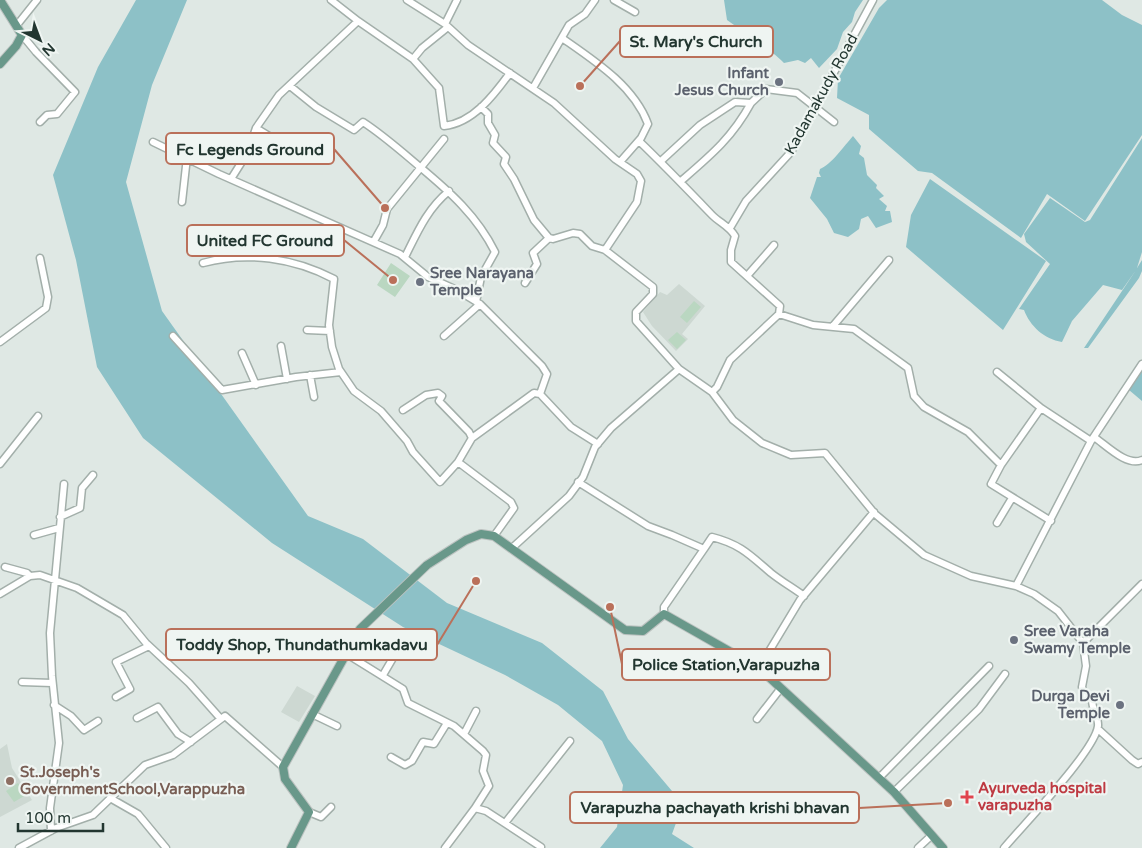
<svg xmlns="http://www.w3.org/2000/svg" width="1142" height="848" font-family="'Varela Round',sans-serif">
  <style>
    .built { fill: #cdd8d2 }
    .green { fill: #bad7c1 }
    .water { fill: #8dc1c7 }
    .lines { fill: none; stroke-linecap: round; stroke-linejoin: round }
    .minor-casing { stroke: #a3afaa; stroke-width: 9 }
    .major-casing { stroke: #bdc3c1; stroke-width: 10 }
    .minor { stroke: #fff; stroke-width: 6 }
    .major { stroke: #69988a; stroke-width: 8 }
    .worship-dot { fill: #6b7280; stroke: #eff5f2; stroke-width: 2 }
    .education-dot { fill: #8d6e63; stroke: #eff5f2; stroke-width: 2 }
    .health-dot { fill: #e0444e; stroke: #eff5f2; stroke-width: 2 }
    .labels { text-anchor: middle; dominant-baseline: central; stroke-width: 4.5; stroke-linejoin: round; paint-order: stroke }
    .worship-label { font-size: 15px; font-weight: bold; fill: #5b616d; stroke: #eff5f2; text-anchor: end }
    .street-label { font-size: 15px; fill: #223630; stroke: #eff5f2 }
    .education-label { font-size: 15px; font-weight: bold; fill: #785e54; stroke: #eff5f2; text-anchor: start }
    .health-label { font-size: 15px; font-weight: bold; fill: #be3a42; stroke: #eff5f2; text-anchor: start }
    .leader { fill: none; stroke: #ba705a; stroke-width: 2 }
    .callout-dot { fill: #ba705a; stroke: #eff5f2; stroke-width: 2 }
    .callout { fill: #eff5f2; stroke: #ba705a; stroke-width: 2 }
    .callout-label { font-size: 16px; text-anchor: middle; font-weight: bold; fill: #223630 }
  </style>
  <rect width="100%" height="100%" fill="#dfe8e4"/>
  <path class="built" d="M 679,284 L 705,306 L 682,334 L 688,339 L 676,351 L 652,326 L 643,312 L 660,292 L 667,295 Z
    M 297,686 L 315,696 L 299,722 L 281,712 Z
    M 7,744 L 12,768 L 32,800 L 0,817 L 0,749 Z"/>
  <path class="green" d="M 391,263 L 410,276 L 395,297 L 377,285 Z
    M 694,301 L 701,307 L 687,323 L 680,317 Z
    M 677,332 L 686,340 L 677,349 L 668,340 Z
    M 18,783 L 26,795 L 14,802 L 6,791 Z"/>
  <path class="water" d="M 136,0 L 187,0 L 152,85 L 126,182 L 162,311 L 308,516 L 363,539 L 447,603 L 542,643 L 603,691 L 628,739 L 683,804 L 672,834 L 694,848 L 600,848 L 617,827 L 623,785 L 602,741 L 558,705 L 505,675 L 403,627 L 272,543 L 143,438 L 97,367 L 76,260 L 53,175 L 98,67 Z
    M 724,0 L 863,0 L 855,12 L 852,22 L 843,32 L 837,49 L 819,68 L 811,58 L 805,63 L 798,60 L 784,63 C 776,54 767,50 760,40 L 751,37 L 727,20 Z
    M 887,0 L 1102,0 L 1122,15 L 1142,25 L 1142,135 L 1085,221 L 1047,194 L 1021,238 L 932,173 L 918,171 L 869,129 L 869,115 L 837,98 L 838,79 L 879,8 Z
    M 853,136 L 861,146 L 859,154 L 864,158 L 867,175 L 877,185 L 876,188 L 884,196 L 879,199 L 887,206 L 885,211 L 890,211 L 892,222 L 876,228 L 868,216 L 861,219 L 859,229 L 848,237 L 834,233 L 827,219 L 810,198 L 817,177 L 821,177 L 819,173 L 820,169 C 831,165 844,146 853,136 Z
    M 1142,138 L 1142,252 L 1137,268 L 1142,260 L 1142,271 L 1139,278 L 1088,348 L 1084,348 L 1136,270 L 1122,290 L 1103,285 L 1072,321 L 1062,342 C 1044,339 1030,326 1024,310 L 1019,309 L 1050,264 L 1026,242 L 1024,234 L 1050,198 L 1085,222 L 1090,220 Z
    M 930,179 L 1046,261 L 1003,330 L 906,247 L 911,215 Z
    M 1142,368 L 1142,401 L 1129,390 Z"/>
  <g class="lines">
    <defs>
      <path id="minor" d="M 331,0 L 358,21
        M 407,0 L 445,24
        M 457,0 L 445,24 L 468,45 L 554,103 L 615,159 L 637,174 L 641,181 L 637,202 L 605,250 L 653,287 L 653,294 L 636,312 L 636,321 L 679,369 L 712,392 L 733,420 L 762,443 L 791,455 L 825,453 L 875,514 L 924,555 L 971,576 L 1016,586 L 1034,594 L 1058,611 L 1083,643 L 1086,666 L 1082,687 L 1084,694 L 1092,700 C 1092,710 1099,718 1098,726 C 1095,751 1023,825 1004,848
        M 614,0 L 635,12
        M 17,25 L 37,0
        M 22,35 L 36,52 L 75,92 L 57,114 L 47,115 L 40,122
        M 562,38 C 595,61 634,86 648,124 L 641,138 L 620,162
        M 413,59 L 422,48 L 448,27
        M 290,86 L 316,107 L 354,130 L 363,122 C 383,135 401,151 420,167 C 450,192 477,216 495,252 L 481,277 L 476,302
        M 533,88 L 569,25 L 585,14 L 595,0
        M 481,107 L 488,114 L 488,123 L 495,135 L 493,143 L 506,157 L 504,164 L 514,179 L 534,220 L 549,238 L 553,239 L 573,233 L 580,234 L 592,246 L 605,250
        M 256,128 L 289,148
        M 639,141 C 664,165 688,190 712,215 C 720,223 729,226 735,236 L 731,250 L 731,262 L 780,306 L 779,314 L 730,360 L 717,387 L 712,392
        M 153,142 L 219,174 L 400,254 L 428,277 L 457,290 L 480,304 L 542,366 L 547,374 L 540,394 L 571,427 L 598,444
        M 661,161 L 700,125 L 735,102 L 751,103 L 766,89 L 797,93 L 834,122
        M 231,179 L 248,152 L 256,128 L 279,95 L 358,21 L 413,59 L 439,88 L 444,126 C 473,123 494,95 510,73
        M 681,181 C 710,156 732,138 751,103
        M 182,202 L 187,157
        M 730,228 L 746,201 L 791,152 L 873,0
        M 374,241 L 383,225 L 387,209 L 444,139
        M 405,257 C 417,233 427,209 449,191
        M 203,263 C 247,251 294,258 334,279 L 329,325 L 332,347 L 339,369 L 354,391 L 381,411 L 407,441 L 413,452 L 440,482 L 458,462 L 511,502 L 514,508 L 494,536
        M 747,276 L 774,245
        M 525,283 L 537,264 L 533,253 L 549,238
        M 779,314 L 813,325 L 854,329 L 908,368 L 914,396 L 924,407 L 968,432 L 1001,465
        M 833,326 L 889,260
        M 307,330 L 330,331
        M 173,336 L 222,390 L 296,377 L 341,372
        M 444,336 L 480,304
        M 0,342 L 46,308 L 48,297 L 40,258
        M 281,346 L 287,379
        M 242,353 L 256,385
        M 997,372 L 1041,408 L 1091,441
        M 310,375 L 314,397
        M 1041,408 L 1001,465 L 991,484 L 1051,521
        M 403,410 L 426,395 L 438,393 L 442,396 L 439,401 L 469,432 L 472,438 L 458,462
        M 1094,437 C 1106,445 1127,467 1142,460
        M 472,438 L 534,393 L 540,394
        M 0,464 L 38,416
        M 578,482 L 648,526 L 672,535 L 704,549 L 664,607 L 664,614
        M 60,517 L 80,508 L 82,488 L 93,475
        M 997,523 L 1012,498
        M 34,535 L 59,528
        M 512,548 L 569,496 L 583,477 L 595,447 L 611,428 L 679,369
        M 704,549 L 712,537 C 740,544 750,555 771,573 C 781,581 793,588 804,596
        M 5,567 L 27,573 L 30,576
        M 1016,586 L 1091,441 L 1142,364
        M 0,594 L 30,576 L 40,575 L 77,588 L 123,615 L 146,643 L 189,683 L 220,718
        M 1083,643 L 1142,584
        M 345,653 L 403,689 L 408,703 L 454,726 L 483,751 L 486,755 L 483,771 L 489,786 L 475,808 L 486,811 L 541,847
        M 759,668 L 800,600 L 874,512
        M 383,675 L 400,646
        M 22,682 L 52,683
        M 116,697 L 130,689 L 116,662 L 149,646
        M 54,705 L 71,716 L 84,730 L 98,721
        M 312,714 L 337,726
        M 137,718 L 158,707 L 178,734 L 191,742
        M 757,719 L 781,688
        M 1098,729 L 1132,760 L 1138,764 L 1142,762
        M 464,734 L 476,711
        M 391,757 L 405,765 L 412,761 L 423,742 L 434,744 L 447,723
        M 879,778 L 989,666
        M 894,792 L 979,709 L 1005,674
        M 110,798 L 138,814 L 166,848
        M 309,812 L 321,817 L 331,807
        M 505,823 L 570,741
        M 51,831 L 50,808 L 59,743 L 52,676 L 50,633 L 64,484
        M 19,848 L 56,828 L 93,815 L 145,765 L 173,755 L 225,716 L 283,767
        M 445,848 L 475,808
        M 918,848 L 932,835"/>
      <path id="major" d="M 0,64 L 16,46 L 22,35 L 0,0
        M 291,848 L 309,812 L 285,779 L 283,767 L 360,629 L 427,565 L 466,540 L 481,534 L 494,536 L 625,630 L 643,631 L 664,614 L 759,668 L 894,792 L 943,848"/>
    </defs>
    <use href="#minor" class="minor-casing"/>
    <use href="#major" class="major-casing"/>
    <use href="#minor" class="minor"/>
    <use href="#major" class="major"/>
  </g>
  <g class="worship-dot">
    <circle cx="779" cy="82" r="5"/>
    <circle cx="420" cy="282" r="5"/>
    <circle cx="1014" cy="640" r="5"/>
    <circle cx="1120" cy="705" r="5"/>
  </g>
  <circle class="education-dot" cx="10" cy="781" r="5"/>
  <path class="health-dot" d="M964.5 789.5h5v5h5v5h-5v5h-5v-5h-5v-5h5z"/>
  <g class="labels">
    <g class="worship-label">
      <text x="769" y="73">Infant<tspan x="769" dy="17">Jesus Church</tspan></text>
      <text x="430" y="273" text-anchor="start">Sree Narayana<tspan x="430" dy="17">Temple</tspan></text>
      <text x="1024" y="631" text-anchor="start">Sree Varaha<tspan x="1024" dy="17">Swamy Temple</tspan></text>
      <text x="1110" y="696">Durga Devi<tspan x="1110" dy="17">Temple</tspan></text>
    </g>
    <g class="street-label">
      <text transform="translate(821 94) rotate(-61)">Kadamakudy Road</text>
    </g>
    <g class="education-label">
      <text x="20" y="772">St.Joseph's<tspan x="20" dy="17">GovernmentSchool,Varappuzha</tspan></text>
    </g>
    <g class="health-label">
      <text x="978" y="788">Ayurveda hospital<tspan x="978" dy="17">varapuzha</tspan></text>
    </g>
  </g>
  <path class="leader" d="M580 86L620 41M385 208L334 149M393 280L344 240M476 581L437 645M610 607L622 664M948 803L859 808"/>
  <g class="callout-dot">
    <circle cx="580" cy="86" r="5"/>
    <circle cx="385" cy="208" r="5"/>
    <circle cx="393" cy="280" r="5"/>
    <circle cx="476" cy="581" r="5"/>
    <circle cx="610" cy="607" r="5"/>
    <circle cx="948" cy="803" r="5"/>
  </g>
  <g class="callout">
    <rect x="620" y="26" width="153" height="31" rx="5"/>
    <rect x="166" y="133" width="168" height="31" rx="5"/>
    <rect x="187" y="225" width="157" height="31" rx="5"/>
    <rect x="166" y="629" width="271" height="31" rx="5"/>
    <rect x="622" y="649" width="208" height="31" rx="5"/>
    <rect x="570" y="792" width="289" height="31" rx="5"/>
  </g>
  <g class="callout-label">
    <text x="696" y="47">St. Mary's Church</text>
    <text x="250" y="155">Fc Legends Ground</text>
    <text x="265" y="246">United FC Ground</text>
    <text x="302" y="650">Toddy Shop, Thundathumkadavu</text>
    <text x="726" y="670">Police Station,Varapuzha</text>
    <text x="715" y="813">Varapuzha pachayath krishi bhavan</text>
  </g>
  <g transform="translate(40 40) rotate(138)" stroke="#eff5f2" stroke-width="4" paint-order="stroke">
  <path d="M0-4L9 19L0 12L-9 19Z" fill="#223630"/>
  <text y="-8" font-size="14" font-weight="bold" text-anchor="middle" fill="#223630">N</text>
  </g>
  <path d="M18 823v8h85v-8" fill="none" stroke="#223630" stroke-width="2.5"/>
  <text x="25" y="823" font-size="15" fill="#223630" stroke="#eff5f2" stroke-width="4" paint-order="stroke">100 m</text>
</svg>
